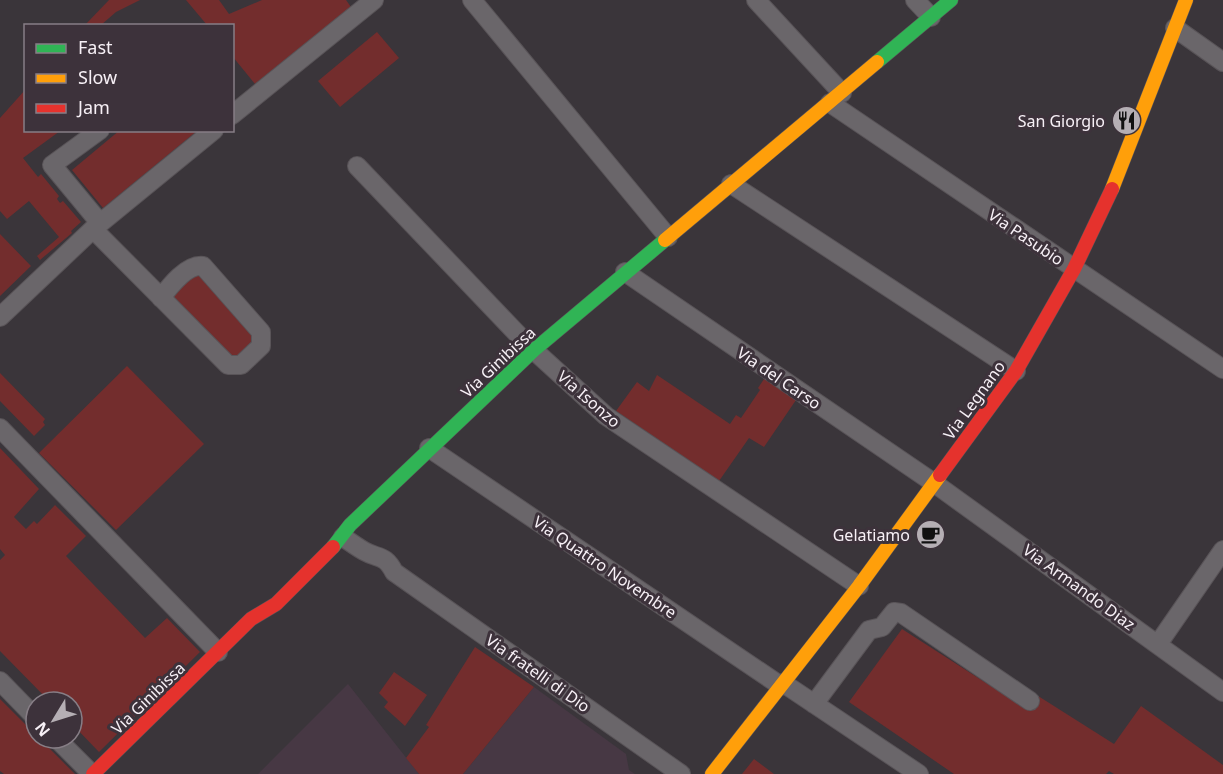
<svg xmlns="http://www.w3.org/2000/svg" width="1223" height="774" font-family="'Noto Sans',sans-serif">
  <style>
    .built { fill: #473844 }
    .green { fill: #732d2d }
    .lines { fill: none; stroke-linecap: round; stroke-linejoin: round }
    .street-casing { stroke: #595458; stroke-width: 20 }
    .fast-casing { stroke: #595458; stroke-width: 15 }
    .slow-casing { stroke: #595458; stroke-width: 15 }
    .jam-casing { stroke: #595458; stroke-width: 15 }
    .street { stroke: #6a666a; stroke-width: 18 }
    .fast { stroke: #30b455; stroke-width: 14 }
    .slow { stroke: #ff9f0a; stroke-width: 14 }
    .jam { stroke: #e5322d; stroke-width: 14 }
    .labels { text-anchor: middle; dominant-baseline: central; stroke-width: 6; stroke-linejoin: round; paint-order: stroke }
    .poi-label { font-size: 16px; fill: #f7f0f6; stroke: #3d323b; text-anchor: end }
    .street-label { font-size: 16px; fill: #f7f0f6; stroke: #3d323b }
  </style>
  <rect width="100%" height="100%" fill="#3a353a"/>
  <path class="built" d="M 348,684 L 419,774 L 258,774 Z
    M 534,687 L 626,754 L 629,770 L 635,774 L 463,774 Z"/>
  <path class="green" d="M 109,0 L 140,0 L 116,12 L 101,25 L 85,25 Z
    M 186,0 L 219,0 L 229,14 L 262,0 L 346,0 L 351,7 L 255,84 L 233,57 L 232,26 L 207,25 Z
    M 377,32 L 399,58 L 340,107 L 318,81 Z
    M 25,90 L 26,130 L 60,131 L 23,158 L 38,177 L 41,174 L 59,196 L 57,199 L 60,203 L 63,201 L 81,222 L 71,231 L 72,233 L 40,260 L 37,256 L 59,237 L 29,201 L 7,219 L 0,211 L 0,118 Z
    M 120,130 L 197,131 L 103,208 L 72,170 Z
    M 0,234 L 31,266 L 0,296 Z
    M 202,274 L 256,339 L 235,361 L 175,304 L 172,294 L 193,276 Z
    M 127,366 L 204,444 L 116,530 L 39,453 Z
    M 0,373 L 45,419 L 43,422 L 45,425 L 34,436 L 0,401 Z
    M 657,375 L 730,424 L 736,415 L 741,418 L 760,390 L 758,388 L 764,379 L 796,400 L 764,447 L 749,438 L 719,481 L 616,411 L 637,382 L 649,391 Z
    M 0,448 L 39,489 L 14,517 L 26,529 L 34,521 L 37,524 L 55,505 L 86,536 L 66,556 L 145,638 L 167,618 L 200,652 L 99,752 L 72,724 L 72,702 L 50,702 L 0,651 L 0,560 L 5,555 L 0,549 Z
    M 902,629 L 1025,708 L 1035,694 L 1114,744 L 1141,706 L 1223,765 L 1223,774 L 1114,774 L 1109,771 L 1106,774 L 954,774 L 849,702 Z
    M 475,647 L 534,687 L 463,774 L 419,774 L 406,758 L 429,727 L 426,725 Z
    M 394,672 L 427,695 L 405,726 L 384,707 L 388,702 L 379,693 Z
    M 0,699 L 36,735 L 36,738 L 39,738 L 75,774 L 4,774 L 0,771 Z
    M 754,759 L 774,774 L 742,774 Z"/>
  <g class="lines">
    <defs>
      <path id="street" d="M 472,0 L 668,237
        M 756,0 L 842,93
        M 915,0 L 931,17
        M 1175,28 L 1223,62
        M 830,103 L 1223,369
        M 232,115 L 374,0
        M 357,166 L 527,344 L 606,416 L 859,586
        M 731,184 L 1016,371
        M 100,223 L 52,165 L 100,130
        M 93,229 L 228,365 L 241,365 L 261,346 L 261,332 L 203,266 C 187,264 170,286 161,298
        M 625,272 L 934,483 L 1223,692
        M 0,317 L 93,229 L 214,130
        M 0,428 L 218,652
        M 429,448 L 781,686
        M 343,537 C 350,542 357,547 364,551 C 378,559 385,554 394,572 L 681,774
        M 1158,644 L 1223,550
        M 0,681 L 36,718
        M 783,683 L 919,774
        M 814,704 L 869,630 L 882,627 L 894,612 L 901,613 L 1030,701
        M 56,738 L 92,774"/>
      <path id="fast" d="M 877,62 L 951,0
        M 333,547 L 350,525 L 534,350 L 665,240"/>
      <path id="slow" d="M 1112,189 L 1186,0
        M 665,240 L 877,62
        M 712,774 L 859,586 L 940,475"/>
      <path id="jam" d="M 940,475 L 1016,371 L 1074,269 L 1112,189
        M 93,774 L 251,619 L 276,604 L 333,547"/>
    </defs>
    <use href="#street" class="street-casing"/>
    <use href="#fast" class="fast-casing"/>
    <use href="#slow" class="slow-casing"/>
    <use href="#jam" class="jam-casing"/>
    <use href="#street" class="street"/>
    <use href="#fast" class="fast"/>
    <use href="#slow" class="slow"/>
    <use href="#jam" class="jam"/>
  </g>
  <defs>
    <symbol id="restaurant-disc" viewBox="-11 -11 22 22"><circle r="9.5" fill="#b5afb4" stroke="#3d323b"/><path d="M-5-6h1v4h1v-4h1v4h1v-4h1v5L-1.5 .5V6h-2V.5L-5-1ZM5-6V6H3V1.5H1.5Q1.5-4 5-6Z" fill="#111"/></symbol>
    <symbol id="cafe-disc" viewBox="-11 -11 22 22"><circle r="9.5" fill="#b5afb4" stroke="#3d323b"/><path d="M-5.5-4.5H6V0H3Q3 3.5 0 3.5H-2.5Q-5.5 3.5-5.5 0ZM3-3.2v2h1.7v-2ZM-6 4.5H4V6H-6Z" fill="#111"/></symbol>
  </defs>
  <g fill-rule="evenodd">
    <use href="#restaurant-disc" x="1110" y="104" width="33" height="33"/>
    <use href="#cafe-disc" x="914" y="518" width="33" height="33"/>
  </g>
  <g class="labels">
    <g class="poi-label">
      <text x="1105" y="121">San Giorgio</text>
      <text x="910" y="535">Gelatiamo</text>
    </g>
    <g class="street-label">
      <text transform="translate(1026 237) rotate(34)">Via Pasubio</text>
      <text transform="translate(498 362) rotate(-43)">Via Ginibissa</text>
      <text transform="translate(779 378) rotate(34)">Via del Carso</text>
      <text transform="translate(589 399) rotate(41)">Via Isonzo</text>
      <text transform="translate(974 400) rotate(-54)">Via Legnano</text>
      <text transform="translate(605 567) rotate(34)">Via Quattro Novembre</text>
      <text transform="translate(1079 587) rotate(36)">Via Armando Diaz</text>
      <text transform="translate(538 673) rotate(35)">Via fratelli di Dio</text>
      <text transform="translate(148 698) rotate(-44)">Via Ginibissa</text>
    </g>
  </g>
  <rect x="24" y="24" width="210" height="108" fill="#3d323b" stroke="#877e86" stroke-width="1.5"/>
  <rect x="36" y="44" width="30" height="9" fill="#30b455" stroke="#877e86" stroke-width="1.5"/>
  <text x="78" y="54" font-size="18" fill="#f7f0f6">Fast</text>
  <rect x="36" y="74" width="30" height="9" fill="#ff9f0a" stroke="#877e86" stroke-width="1.5"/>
  <text x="78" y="84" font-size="18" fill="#f7f0f6">Slow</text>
  <rect x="36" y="104" width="30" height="9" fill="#e5322d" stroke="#877e86" stroke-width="1.5"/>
  <text x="78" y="114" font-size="18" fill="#f7f0f6">Jam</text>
  <g transform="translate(54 720) rotate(232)"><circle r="28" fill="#3d323b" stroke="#877e86" stroke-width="1.5"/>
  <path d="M0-4.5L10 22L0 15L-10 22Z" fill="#b5afb4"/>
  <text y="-9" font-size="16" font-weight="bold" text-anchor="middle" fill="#f7f0f6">N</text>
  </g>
</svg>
